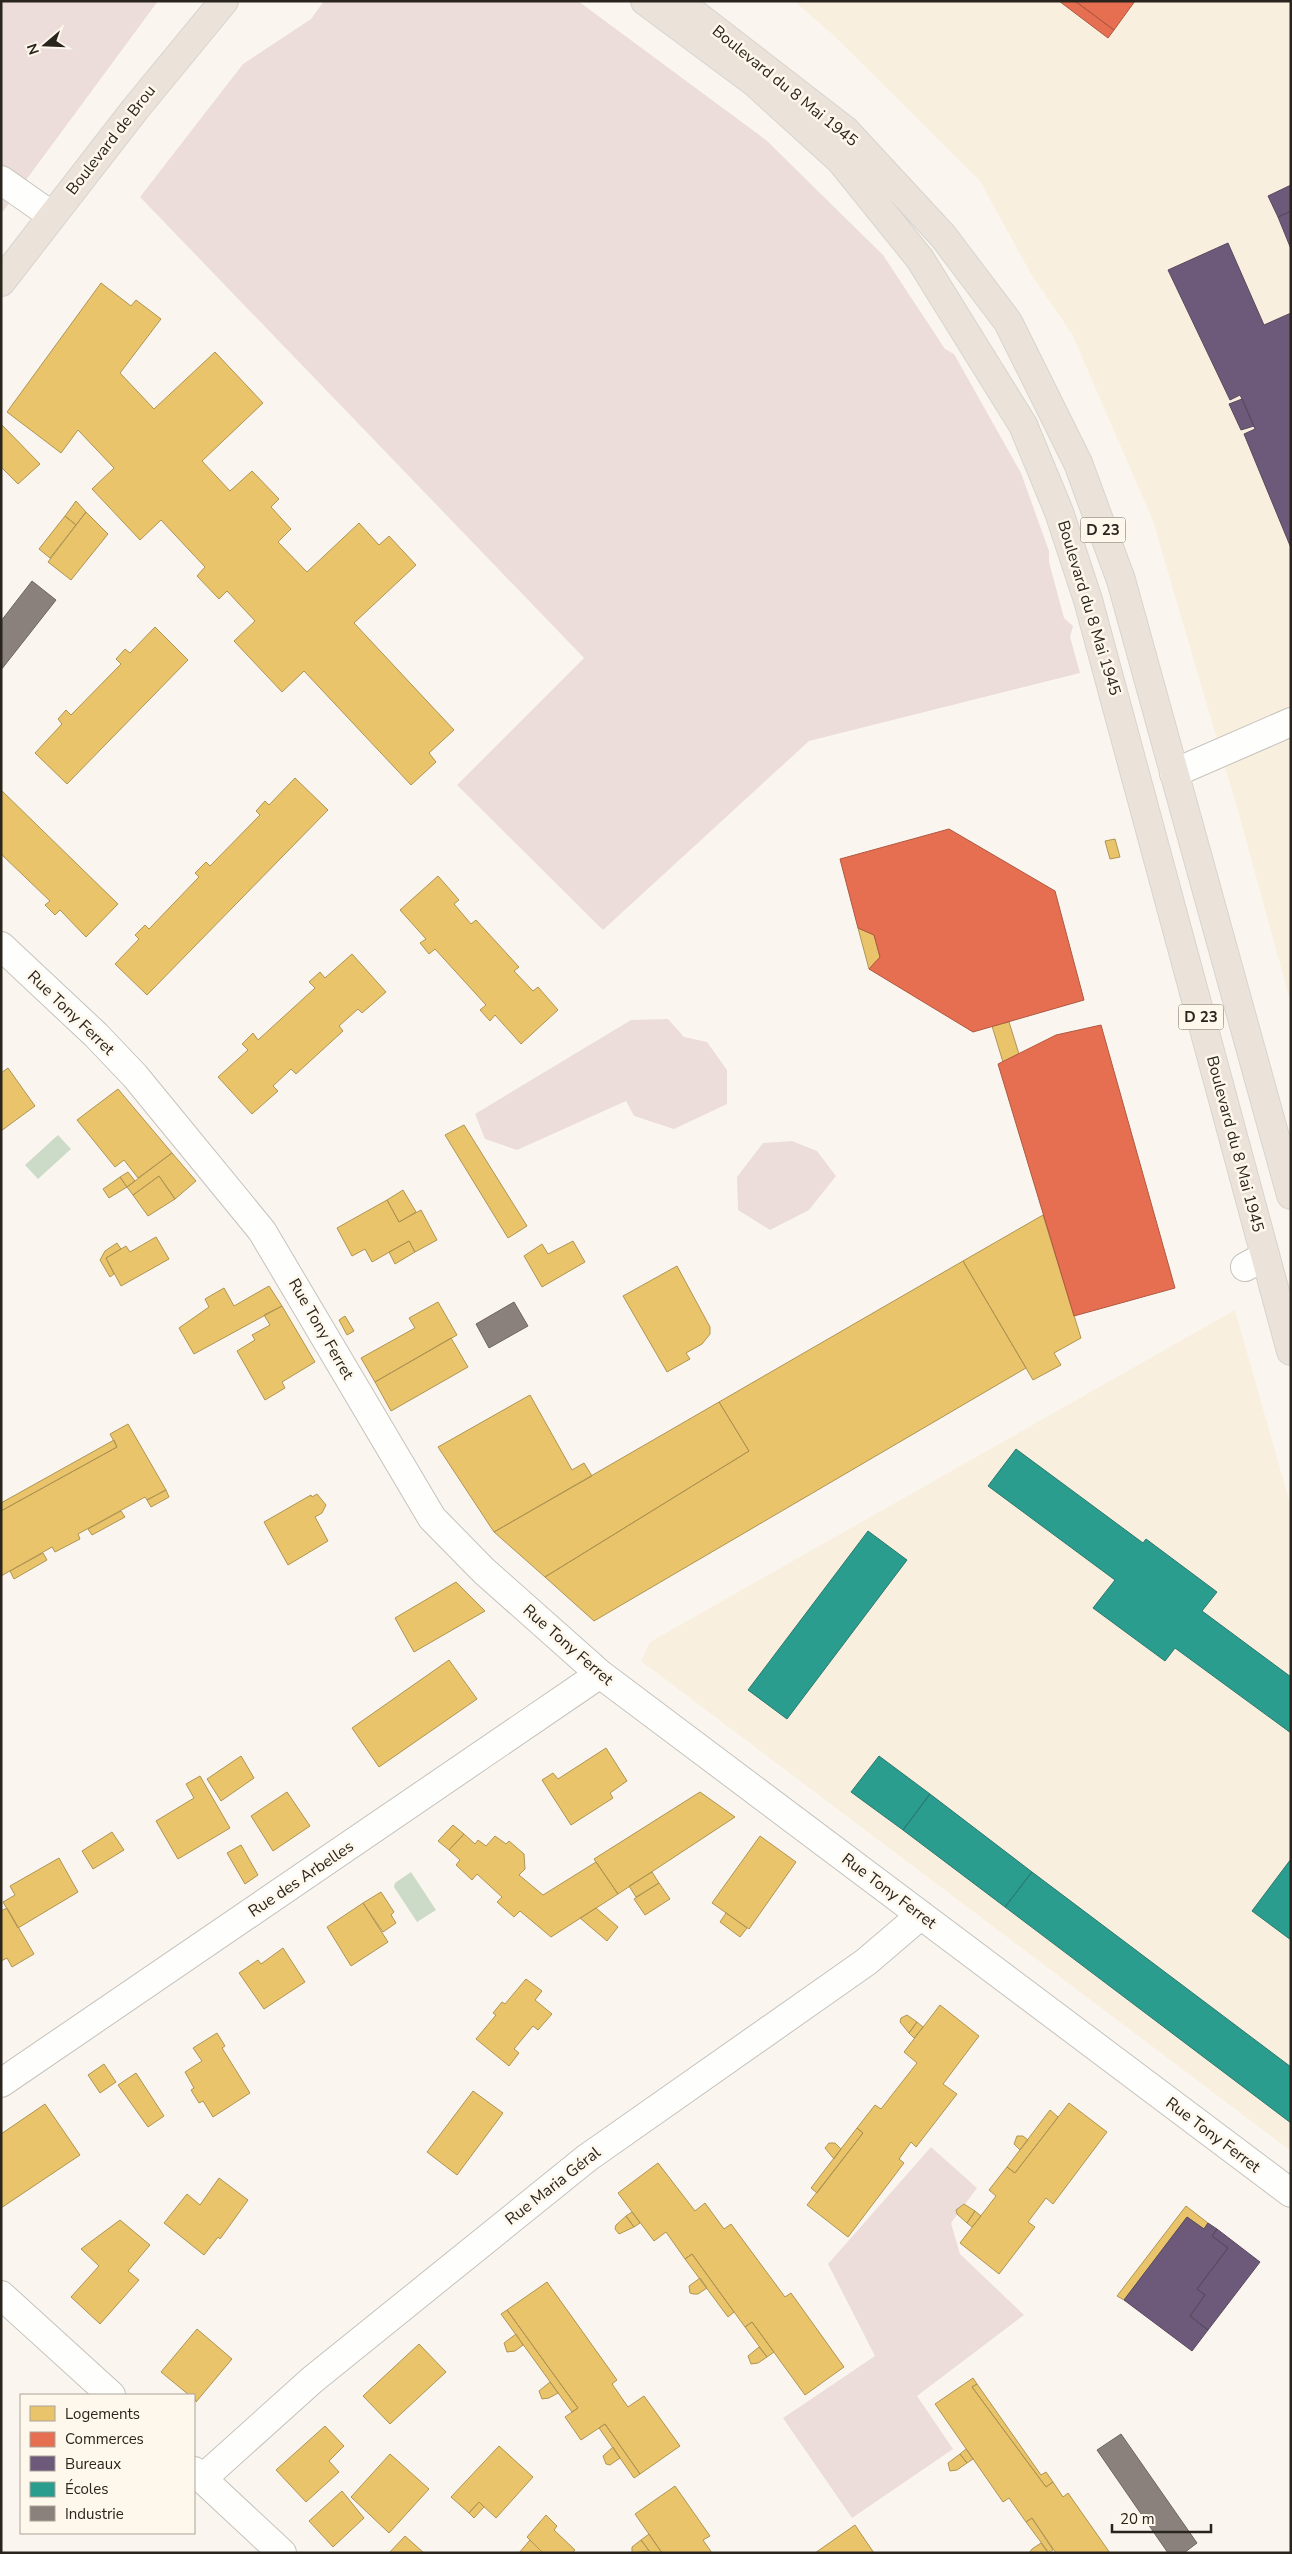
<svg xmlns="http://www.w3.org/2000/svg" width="1292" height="2554" font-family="'Nunito Sans',sans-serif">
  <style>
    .built { fill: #f9efde }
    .green { fill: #ecddda }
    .water { fill: #ccdbc7 }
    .homes { fill: #e9c46a; stroke: #af9453 }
    .shops { fill: #e76f51; stroke: #ae5841 }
    .offices { fill: #6d597a; stroke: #59495e }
    .schools { fill: #2a9d8f; stroke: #2a796d }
    .industry { fill: #8a817c; stroke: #6d6560 }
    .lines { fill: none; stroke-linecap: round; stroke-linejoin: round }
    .minor-casing { stroke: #c6c2bc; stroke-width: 30 }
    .major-casing { stroke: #d7d4d1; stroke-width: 30 }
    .minor { stroke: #fefefd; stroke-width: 28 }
    .major { stroke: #ebe2d9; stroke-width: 28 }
    .labels { text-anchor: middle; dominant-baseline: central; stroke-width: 5; stroke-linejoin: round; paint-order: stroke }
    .shield { fill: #fef7eb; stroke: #69635b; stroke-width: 1 }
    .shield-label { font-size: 15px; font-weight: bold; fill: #29241d }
    .street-label { font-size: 16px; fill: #29241d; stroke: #fef7eb }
  </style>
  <rect width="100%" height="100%" fill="#faf6ef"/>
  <path class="built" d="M 794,1 L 1291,1 L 1291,1004 L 1238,811 L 1153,521 L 1072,334 L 1031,274 L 980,181 L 831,33 Z
    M 1235,1310 L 1291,1507 L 1291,2151 L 641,1661 L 650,1642 Z"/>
  <path class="green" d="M 1,1 L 158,1 L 1,214 Z
    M 324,1 L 578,1 L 766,140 L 883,255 L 945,349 L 954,354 L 1021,473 L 1049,551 L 1049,562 L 1064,618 L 1073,626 L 1070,637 L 1080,673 L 809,741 L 603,930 L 457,785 L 584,658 L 140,197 L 243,64 L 311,19 Z
    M 668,1019 L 684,1037 L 707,1042 L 727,1070 L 727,1104 L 674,1129 L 634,1116 L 626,1101 L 517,1150 L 485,1139 L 475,1114 L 631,1020 Z
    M 792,1141 L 817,1151 L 836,1176 L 809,1210 L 770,1230 L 738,1210 L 737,1177 L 763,1143 Z
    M 931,2147 L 977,2188 L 951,2223 L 960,2254 L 1024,2315 L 917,2396 L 953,2449 L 852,2518 L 783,2418 L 875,2356 L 828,2264 Z"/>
  <path class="water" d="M 58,1135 L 71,1149 L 38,1179 L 25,1165 Z
    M 411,1872 L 436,1910 L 417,1922 L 394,1887 L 395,1883 Z"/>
  <path class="homes" d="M 101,283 L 131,306 L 136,300 L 161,319 L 120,373 L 154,409 L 215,352 L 263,403 L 202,461 L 230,491 L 252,471 L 279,499 L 271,507 L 291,529 L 278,542 L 307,572 L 359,523 L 379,545 L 389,536 L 416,565 L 354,623 L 454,730 L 429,753 L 436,762 L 411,785 L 304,671 L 282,692 L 234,641 L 255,621 L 227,591 L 219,599 L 197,576 L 205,567 L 161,520 L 140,540 L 92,489 L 114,468 L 78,430 L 61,453 L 7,412 Z
    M 1,424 L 40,464 L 18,484 L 1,467 Z
    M 76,501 L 86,512 L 76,525 L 65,516 Z
    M 86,512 L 108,534 L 71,580 L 48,562 Z
    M 65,516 L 76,525 L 50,558 L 39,549 Z
    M 155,627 L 188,660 L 67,784 L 35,753 L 62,724 L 58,719 L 66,710 L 71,715 L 121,664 L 116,659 L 125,649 L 130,653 Z
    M 295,778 L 328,810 L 147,995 L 115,964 L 139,939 L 135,935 L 145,925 L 149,929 L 199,877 L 195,873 L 206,862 L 210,866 L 260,815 L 256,811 L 265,801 L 269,805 Z
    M 1,790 L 118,904 L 86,937 L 60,910 L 55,915 L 45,905 L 50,901 L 1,854 Z
    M 1115,839 L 1120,857 L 1110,859 L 1105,841 Z
    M 438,876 L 459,900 L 454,904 L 471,924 L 476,920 L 519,967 L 514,971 L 533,991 L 538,987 L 558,1010 L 521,1044 L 495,1015 L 490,1021 L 480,1010 L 486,1005 L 435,949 L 429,954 L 420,943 L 426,939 L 400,910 Z
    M 858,928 L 874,935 L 880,957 L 869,969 Z
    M 352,954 L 386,992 L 362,1013 L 358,1009 L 339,1026 L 343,1031 L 296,1074 L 291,1069 L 273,1086 L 278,1091 L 252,1114 L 218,1077 L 248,1050 L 242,1044 L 253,1033 L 258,1040 L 315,988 L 309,982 L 320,972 L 325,978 Z
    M 1009,1022 L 1019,1054 L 1003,1062 L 992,1026 Z
    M 8,1068 L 35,1106 L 1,1131 L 1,1073 Z
    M 118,1089 L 172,1153 L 138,1178 L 124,1160 L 115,1167 L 77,1120 Z
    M 464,1125 L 527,1226 L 508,1238 L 445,1135 Z
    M 172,1153 L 196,1181 L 175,1199 L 159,1176 L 133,1195 L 127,1187 Z
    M 128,1172 L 135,1181 L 127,1187 L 120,1177 Z
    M 159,1176 L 175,1199 L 148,1216 L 133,1195 Z
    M 120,1177 L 127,1187 L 109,1198 L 103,1189 Z
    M 403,1190 L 416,1212 L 399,1222 L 387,1200 Z
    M 387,1200 L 399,1222 L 421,1210 L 437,1240 L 415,1252 L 409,1241 L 372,1262 L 365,1249 L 352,1256 L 337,1228 Z
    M 1043,1215 L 1081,1338 L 1054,1353 L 1061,1365 L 1033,1380 L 963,1261 Z
    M 156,1237 L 169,1259 L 121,1286 L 106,1258 L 126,1246 L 130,1252 Z
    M 409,1241 L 415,1252 L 395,1264 L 389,1252 Z
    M 573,1241 L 585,1262 L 542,1287 L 524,1256 L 542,1244 L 548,1254 Z
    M 117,1243 L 121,1249 L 106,1258 L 114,1274 L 110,1277 L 100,1260 L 105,1251 Z
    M 963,1261 L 1026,1368 L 594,1621 L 545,1577 L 749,1451 L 719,1402 Z
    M 677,1266 L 710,1327 L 710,1334 L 702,1344 L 686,1353 L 690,1359 L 667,1372 L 623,1296 Z
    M 269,1286 L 282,1306 L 194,1354 L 179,1328 L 209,1307 L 205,1299 L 224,1288 L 234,1306 Z
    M 438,1302 L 457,1335 L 375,1382 L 361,1358 L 415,1328 L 409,1318 Z
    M 282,1306 L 315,1362 L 282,1382 L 285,1388 L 265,1400 L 237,1351 L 255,1340 L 252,1335 L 270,1325 L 264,1315 Z
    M 345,1316 L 354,1331 L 347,1335 L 339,1320 Z
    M 451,1338 L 468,1367 L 391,1411 L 375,1382 Z
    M 530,1395 L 572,1470 L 584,1463 L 592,1476 L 494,1532 L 438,1447 Z
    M 719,1402 L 749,1451 L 545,1577 L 494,1532 Z
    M 128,1424 L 166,1490 L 147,1500 L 145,1497 L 78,1534 L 80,1539 L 55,1552 L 52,1547 L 1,1576 L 1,1511 L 117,1447 L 110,1434 Z
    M 114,1440 L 117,1447 L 1,1511 L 1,1503 Z
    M 166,1490 L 169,1497 L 151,1507 L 147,1500 Z
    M 317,1494 L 326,1505 L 322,1513 L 315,1517 L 328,1541 L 288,1565 L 264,1522 L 311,1495 L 312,1497 Z
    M 121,1511 L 125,1517 L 92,1535 L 88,1529 Z
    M 43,1553 L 47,1560 L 14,1579 L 10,1571 Z
    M 456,1582 L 485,1611 L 414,1652 L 395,1618 Z
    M 449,1660 L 477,1699 L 379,1767 L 352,1728 Z
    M 606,1748 L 627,1781 L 610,1793 L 613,1798 L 571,1825 L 542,1780 L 553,1773 L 558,1779 Z
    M 241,1756 L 254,1778 L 221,1801 L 207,1779 Z
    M 200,1776 L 230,1828 L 178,1859 L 156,1821 L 194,1798 L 186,1784 Z
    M 287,1792 L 310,1826 L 273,1851 L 251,1816 Z
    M 700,1792 L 735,1817 L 618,1894 L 594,1859 Z
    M 453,1825 L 464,1834 L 449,1850 L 438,1841 Z
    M 112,1832 L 124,1850 L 93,1869 L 82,1851 Z
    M 464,1834 L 475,1844 L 478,1840 L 486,1846 L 495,1836 L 506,1844 L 509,1841 L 524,1854 L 525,1869 L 519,1875 L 543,1895 L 596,1862 L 618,1894 L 551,1937 L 520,1911 L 514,1917 L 497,1902 L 502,1897 L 477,1874 L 472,1880 L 456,1865 L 460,1860 L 449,1850 Z
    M 760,1836 L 796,1862 L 749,1929 L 712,1903 Z
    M 241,1845 L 258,1875 L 245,1884 L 227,1853 Z
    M 59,1858 L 78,1892 L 18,1928 L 3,1902 L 15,1895 L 10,1886 Z
    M 652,1872 L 659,1883 L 636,1897 L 629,1886 Z
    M 659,1883 L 670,1899 L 645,1915 L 634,1899 Z
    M 381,1892 L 394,1912 L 391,1915 L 396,1923 L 383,1932 L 363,1903 Z
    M 363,1903 L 388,1942 L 351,1966 L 327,1927 Z
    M 7,1908 L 34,1954 L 12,1967 L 7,1958 L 1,1961 L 1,1911 Z
    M 596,1908 L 618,1927 L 607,1941 L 580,1918 Z
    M 726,1913 L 747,1928 L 740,1937 L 720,1922 Z
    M 283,1948 L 305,1982 L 264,2009 L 239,1973 L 258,1960 L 261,1964 Z
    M 526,1979 L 542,1991 L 535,2000 L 552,2014 L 538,2030 L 533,2026 L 514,2049 L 519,2053 L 509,2066 L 476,2039 L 496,2015 L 493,2013 L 502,2002 L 505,2004 Z
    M 940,2005 L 979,2036 L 943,2084 L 957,2094 L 916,2147 L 911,2142 L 899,2159 L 904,2163 L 848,2237 L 807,2205 L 863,2133 L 857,2128 L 875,2105 L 881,2109 L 917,2063 L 904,2052 Z
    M 907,2015 L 917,2022 L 909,2033 L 900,2022 L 901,2018 Z
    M 917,2022 L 923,2027 L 914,2038 L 909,2033 Z
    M 217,2033 L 225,2046 L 222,2048 L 250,2093 L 213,2117 L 203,2101 L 199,2103 L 191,2090 L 194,2088 L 185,2072 L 202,2061 L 193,2048 Z
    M 104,2064 L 116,2082 L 100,2093 L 88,2075 Z
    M 136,2073 L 164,2116 L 148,2127 L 118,2085 Z
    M 473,2091 L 503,2113 L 457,2175 L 427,2152 Z
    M 1069,2103 L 1107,2132 L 1053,2204 L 1046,2198 L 1028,2222 L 1035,2227 L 999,2274 L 960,2243 L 996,2196 L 989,2190 L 1007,2167 L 1015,2173 Z
    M 45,2104 L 80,2155 L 1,2208 L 1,2134 Z
    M 1050,2110 L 1058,2117 L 1015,2173 L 1007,2167 Z
    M 857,2128 L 863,2133 L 817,2193 L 811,2188 Z
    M 1017,2136 L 1023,2136 L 1028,2140 L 1020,2150 L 1014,2144 Z
    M 829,2143 L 835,2143 L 841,2149 L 834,2159 L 825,2148 Z
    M 658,2163 L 695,2211 L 705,2203 L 724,2229 L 731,2224 L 785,2297 L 791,2293 L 844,2367 L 805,2395 L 752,2322 L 745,2327 L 692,2254 L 685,2259 L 666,2232 L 654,2241 L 618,2193 Z
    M 219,2178 L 248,2200 L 220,2239 L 218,2237 L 204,2255 L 164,2223 L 187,2194 L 200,2205 Z
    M 964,2204 L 975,2211 L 967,2223 L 957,2214 L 956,2210 Z
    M 1186,2206 L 1208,2223 L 1204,2229 L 1187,2217 L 1124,2300 L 1117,2296 Z
    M 975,2211 L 981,2216 L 972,2227 L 967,2223 Z
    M 632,2212 L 640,2223 L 634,2227 L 626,2216 Z
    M 626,2216 L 634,2227 L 619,2234 L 615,2229 L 616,2225 Z
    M 120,2220 L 150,2245 L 128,2271 L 139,2280 L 100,2324 L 71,2297 L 99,2266 L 81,2249 Z
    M 692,2254 L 734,2312 L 728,2317 L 685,2259 Z
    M 700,2278 L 707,2288 L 698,2294 L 693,2294 L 690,2293 L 689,2286 Z
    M 547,2282 L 617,2380 L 612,2384 L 628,2407 L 644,2396 L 680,2446 L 640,2474 L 605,2424 L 581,2440 L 565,2417 L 578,2408 L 507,2310 Z
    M 507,2310 L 578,2408 L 572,2412 L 501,2314 Z
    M 752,2322 L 774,2352 L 767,2357 L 745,2327 Z
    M 197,2329 L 232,2359 L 196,2402 L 194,2395 L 189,2395 L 161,2372 Z
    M 516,2334 L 523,2345 L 515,2351 L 507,2352 L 504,2343 Z
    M 419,2344 L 446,2372 L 390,2424 L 363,2396 Z
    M 759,2347 L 767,2357 L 758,2363 L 751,2364 L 748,2356 Z
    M 973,2378 L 977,2384 L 972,2387 L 1046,2487 L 1053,2482 L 1063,2497 L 1068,2493 L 1110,2553 L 1056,2553 L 1032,2518 L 1026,2522 L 1009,2498 L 1003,2502 L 935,2404 Z
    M 550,2382 L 558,2393 L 549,2398 L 542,2399 L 539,2391 Z
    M 977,2384 L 1041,2475 L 1046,2472 L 1053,2482 L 1046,2487 L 972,2387 Z
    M 605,2424 L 640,2474 L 634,2478 L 599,2428 Z
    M 325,2426 L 344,2446 L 329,2461 L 339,2472 L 306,2502 L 276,2470 Z
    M 499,2446 L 533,2477 L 496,2518 L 479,2502 L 469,2513 L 451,2497 Z
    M 613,2447 L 620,2458 L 610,2465 L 606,2464 L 603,2456 Z
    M 966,2449 L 973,2459 L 967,2463 L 960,2454 Z
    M 390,2454 L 429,2489 L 389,2533 L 351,2497 Z
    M 960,2454 L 967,2463 L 957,2470 L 950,2471 L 948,2463 Z
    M 675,2486 L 710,2536 L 703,2540 L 712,2553 L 662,2553 L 635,2514 Z
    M 342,2491 L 364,2518 L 333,2547 L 309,2521 Z
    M 479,2502 L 484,2507 L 474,2518 L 469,2513 Z
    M 546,2515 L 557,2526 L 554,2530 L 575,2550 L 572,2553 L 543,2553 L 527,2537 Z
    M 1032,2518 L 1053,2550 L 1049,2553 L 1026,2522 Z
    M 855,2525 L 874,2553 L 815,2553 Z
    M 649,2534 L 662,2553 L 651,2553 L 641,2540 Z
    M 405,2536 L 424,2553 L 389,2553 Z
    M 530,2540 L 543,2553 L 519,2553 Z
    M 641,2540 L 649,2551 L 632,2553 L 632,2547 Z
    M 1041,2543 L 1048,2553 L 1029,2553 L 1032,2549 Z"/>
  <path class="shops" d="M 1059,1 L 1075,1 L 1114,30 L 1108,38 Z
    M 1075,1 L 1135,1 L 1114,30 Z
    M 949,829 L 1055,891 L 1084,1000 L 973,1032 L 869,969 L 880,957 L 874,935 L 858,928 L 840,859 Z
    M 1101,1025 L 1175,1288 L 1074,1316 L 998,1064 L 1056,1035 Z"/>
  <path class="offices" d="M 1291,185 L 1291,211 L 1278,217 L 1268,196 Z
    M 1291,211 L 1291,249 L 1278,217 Z
    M 1228,243 L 1264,325 L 1291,313 L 1291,548 L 1244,434 L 1255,429 L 1242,399 L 1240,395 L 1230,400 L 1168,270 Z
    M 1242,399 L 1254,426 L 1241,430 L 1229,404 Z
    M 1187,2217 L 1204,2229 L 1208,2223 L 1217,2229 L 1212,2236 L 1228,2248 L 1197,2289 L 1205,2295 L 1190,2316 L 1208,2330 L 1192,2351 L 1124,2300 Z
    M 1217,2229 L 1260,2262 L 1208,2330 L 1190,2316 L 1205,2295 L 1197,2289 L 1228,2248 L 1212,2236 Z"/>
  <path class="schools" d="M 1016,1449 L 1143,1543 L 1146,1539 L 1217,1592 L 1202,1611 L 1291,1677 L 1291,1733 L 1175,1648 L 1165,1661 L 1093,1608 L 1115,1580 L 988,1486 Z
    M 868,1531 L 907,1560 L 787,1719 L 748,1690 Z
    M 879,1756 L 930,1794 L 903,1830 L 851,1792 Z
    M 930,1794 L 1032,1872 L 1005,1907 L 903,1830 Z
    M 1291,1859 L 1291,1940 L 1252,1911 Z
    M 1032,1872 L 1291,2067 L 1291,2123 L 1005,1907 Z"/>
  <path class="industry" d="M 32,581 L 56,600 L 1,670 L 1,621 Z
    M 514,1302 L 528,1326 L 489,1348 L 476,1324 Z
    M 1121,2434 L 1197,2543 L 1184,2553 L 1168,2553 L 1097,2450 Z"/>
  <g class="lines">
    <defs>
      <path id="minor" d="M 1,180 L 51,215
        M 1174,773 L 1291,722
        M 1,946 L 96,1035 L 135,1076 L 262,1231 L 432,1518 L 484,1571 L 600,1674 L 1291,2193
        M 1245,1267 L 1265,1256
        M 1,2083 L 600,1674
        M 1,2295 L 111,2395
        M 194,2471 L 282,2553
        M 202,2479 L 312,2380 L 587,2158 L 866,1962 L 921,1915"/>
      <path id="major" d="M 645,1 L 754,82 L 841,161 L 920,259 L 1023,425 L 1059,512 L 1088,600 L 1291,1351
        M 678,1 L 845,130 L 943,236 L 1008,322 L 1078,463 L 1121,580 L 1291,1195
        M 1,282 L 136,108 L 224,1"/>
    </defs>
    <use href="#minor" class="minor-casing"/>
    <use href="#major" class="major-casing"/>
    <use href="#minor" class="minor"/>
    <use href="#major" class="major"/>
  </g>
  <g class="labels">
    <g class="shield">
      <rect x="1080.5" y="517.5" width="45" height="25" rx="4"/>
      <rect x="1178.5" y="1004.5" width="45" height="25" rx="4"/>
    </g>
    <g class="shield-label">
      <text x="1103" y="530">D 23</text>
      <text x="1201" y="1017">D 23</text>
    </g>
    <g class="street-label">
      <text transform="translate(785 86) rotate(39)">Boulevard du 8 Mai 1945</text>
      <text transform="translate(111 140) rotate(-52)">Boulevard de Brou</text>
      <text transform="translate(1089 608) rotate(73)">Boulevard du 8 Mai 1945</text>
      <text transform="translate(71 1013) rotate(44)">Rue Tony Ferret</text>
      <text transform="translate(1235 1144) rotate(75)">Boulevard du 8 Mai 1945</text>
      <text transform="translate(321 1329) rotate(60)">Rue Tony Ferret</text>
      <text transform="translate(568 1645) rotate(41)">Rue Tony Ferret</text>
      <text transform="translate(301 1879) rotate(-34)">Rue des Arbelles</text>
      <text transform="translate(889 1891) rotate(37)">Rue Tony Ferret</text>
      <text transform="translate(1213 2135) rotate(37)">Rue Tony Ferret</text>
      <text transform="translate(553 2186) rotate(-38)">Rue Maria Géral</text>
    </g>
  </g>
  <rect width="1292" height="2554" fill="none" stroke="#29241d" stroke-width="5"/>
  <rect x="20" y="2394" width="175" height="140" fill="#fef7eb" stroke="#a9a399"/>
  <rect x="30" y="2406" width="25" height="15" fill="#e9c46a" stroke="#a9a399"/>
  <text x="65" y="2419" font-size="15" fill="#29241d">Logements</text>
  <rect x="30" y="2432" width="25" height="15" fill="#e76f51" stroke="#a9a399"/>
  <text x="65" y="2444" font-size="15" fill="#29241d">Commerces</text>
  <rect x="30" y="2456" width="25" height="15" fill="#6d597a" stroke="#a9a399"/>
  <text x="65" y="2469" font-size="15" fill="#29241d">Bureaux</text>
  <rect x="30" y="2482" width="25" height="15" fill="#2a9d8f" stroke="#a9a399"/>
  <text x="65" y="2494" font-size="15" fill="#29241d">Écoles</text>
  <rect x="30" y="2506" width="25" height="15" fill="#8a817c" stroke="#a9a399"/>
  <text x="65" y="2519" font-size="15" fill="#29241d">Industrie</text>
  <g transform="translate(45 45) rotate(251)" stroke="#fef7eb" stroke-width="4" paint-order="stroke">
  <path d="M0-4L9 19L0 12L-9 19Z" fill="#29241d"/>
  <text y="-8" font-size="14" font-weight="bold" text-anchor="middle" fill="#29241d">N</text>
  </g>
  <path d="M1112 2524v8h99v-8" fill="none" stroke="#29241d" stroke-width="2.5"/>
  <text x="1120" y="2524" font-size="15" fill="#29241d" stroke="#fef7eb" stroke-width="4" paint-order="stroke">20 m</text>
</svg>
